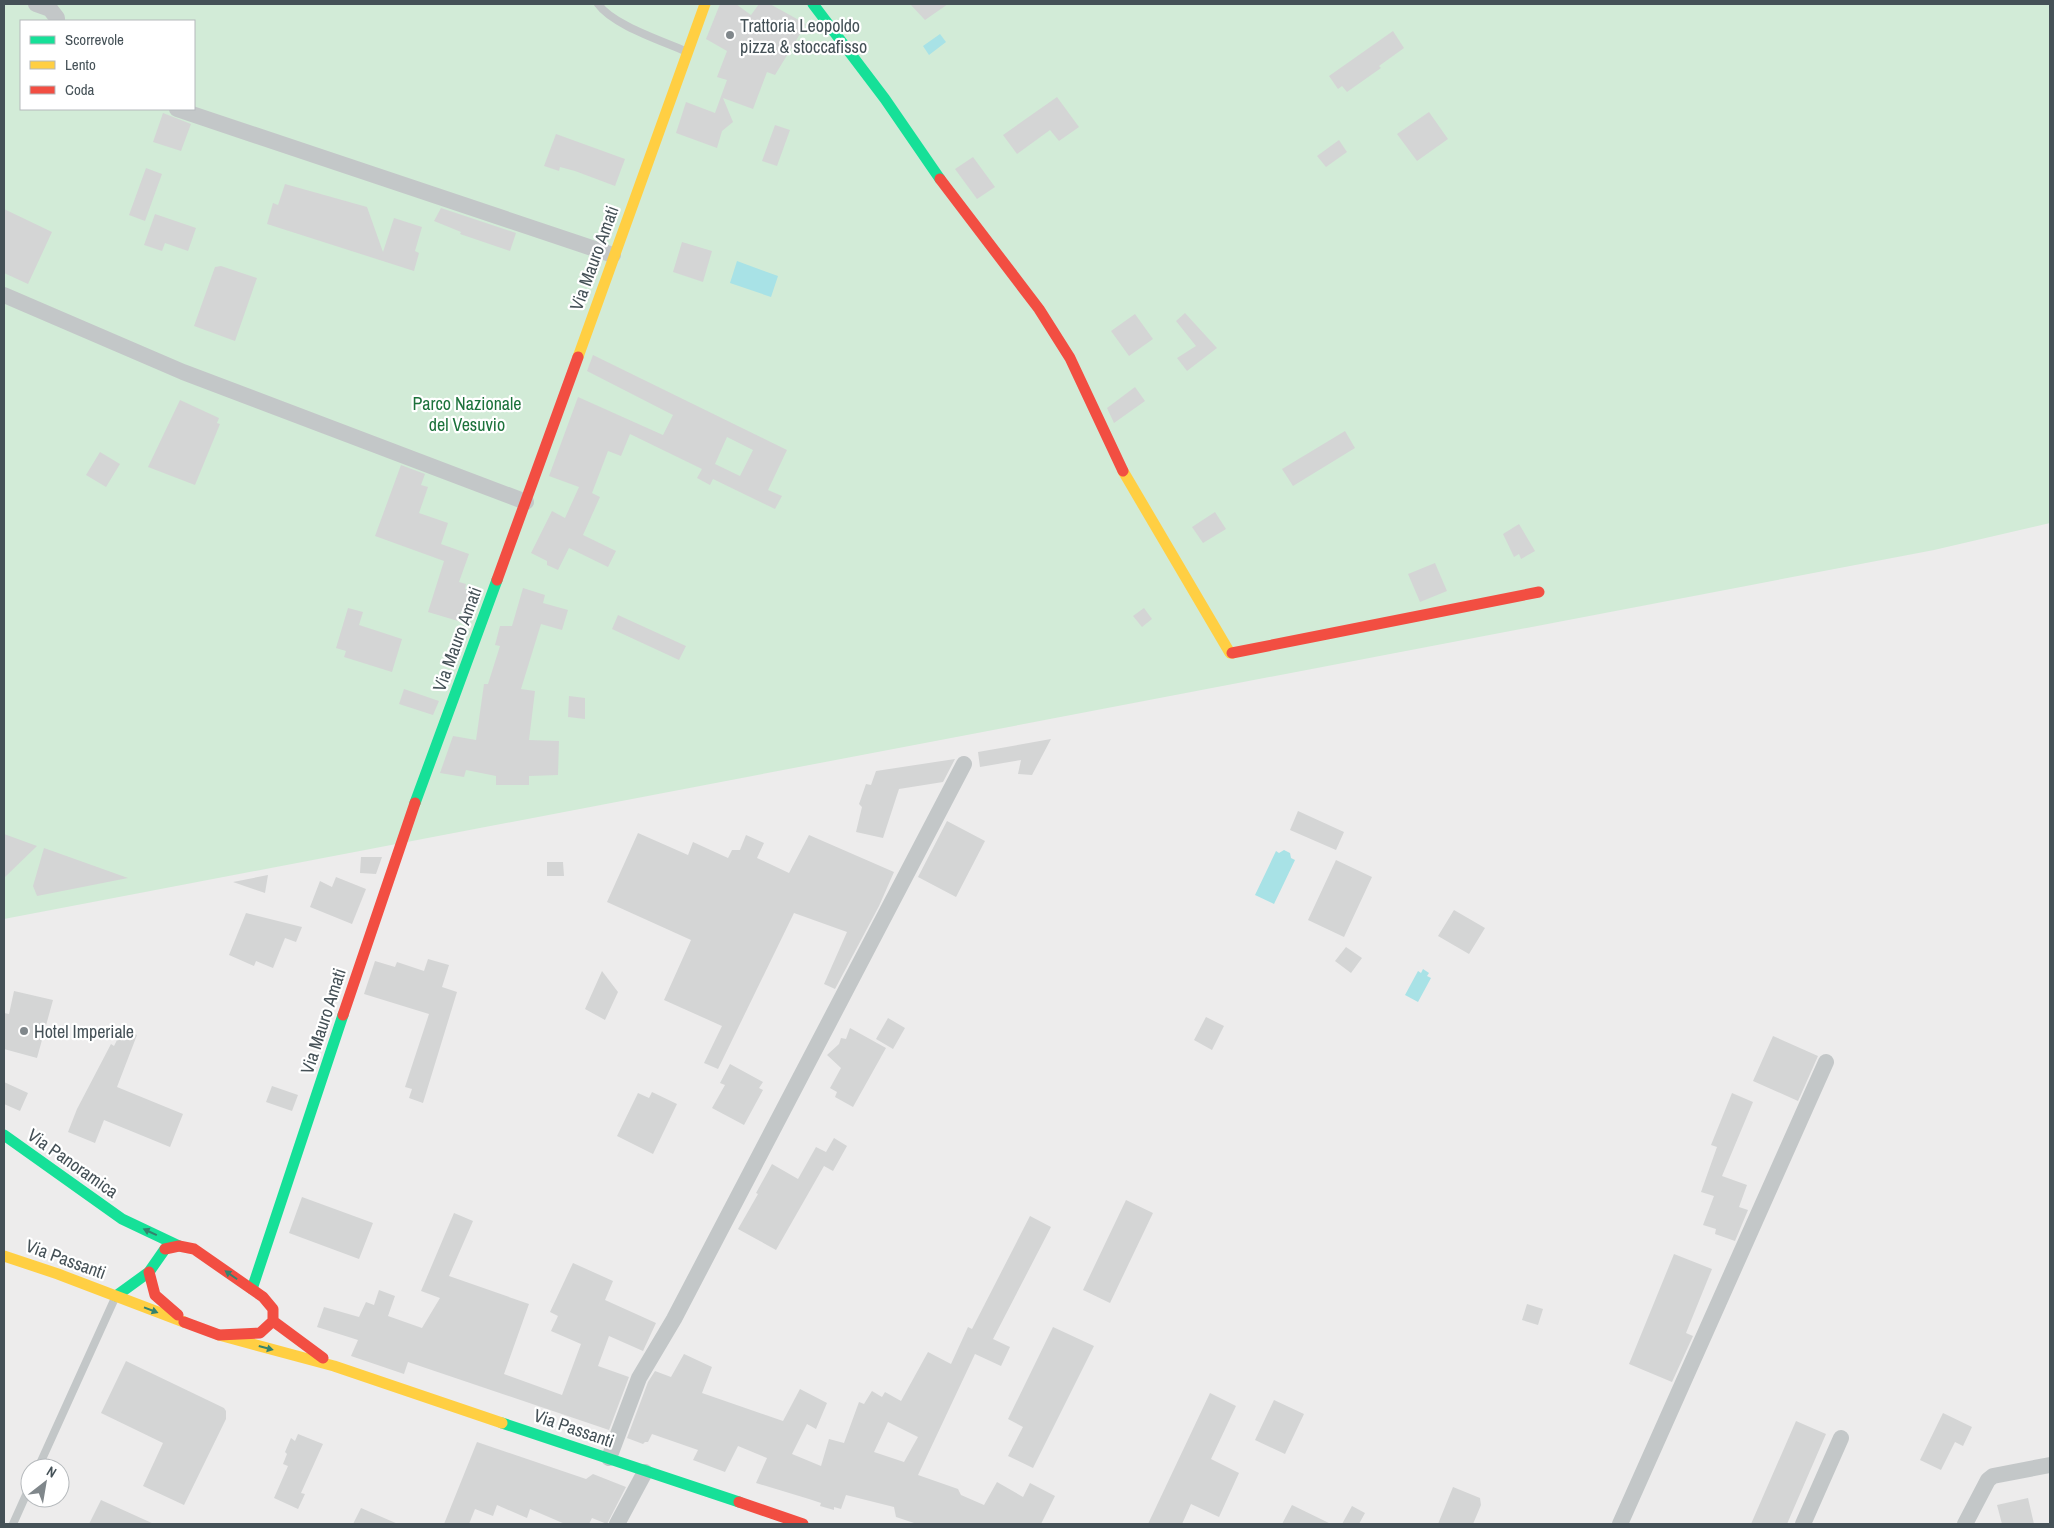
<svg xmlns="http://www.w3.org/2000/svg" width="2054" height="1528" font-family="'Archivo Narrow',sans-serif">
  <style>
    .green { fill: #d2ebd7; fill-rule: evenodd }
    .water { fill: #a8e2e6 }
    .building { fill: #d4d5d5; fill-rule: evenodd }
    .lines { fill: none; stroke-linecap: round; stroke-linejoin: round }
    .lane { stroke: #c3c7c8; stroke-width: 8 }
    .street { stroke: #c3c7c8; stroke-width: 16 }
    .fast { stroke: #16e098; stroke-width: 11 }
    .slow { stroke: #ffcf43; stroke-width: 11 }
    .jam { stroke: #f24e42; stroke-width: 11 }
    .oneway { fill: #35836e }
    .poi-dot { fill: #80878b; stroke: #fff; stroke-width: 2 }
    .labels { text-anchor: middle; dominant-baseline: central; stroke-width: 4.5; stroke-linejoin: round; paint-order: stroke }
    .poi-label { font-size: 18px; fill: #455157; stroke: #fff; text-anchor: start }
    .street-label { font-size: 18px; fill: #455157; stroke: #fff }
    .park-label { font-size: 18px; fill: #1c723b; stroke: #fff }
  </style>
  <rect width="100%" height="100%" fill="#edecec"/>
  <path class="green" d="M 4,4 L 2050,4 L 2050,523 L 1934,550 L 4,919 ZM 21,21 L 194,21 L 194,109 L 21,109 Z"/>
  <path class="water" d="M 940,34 L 946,42 L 929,55 L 923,46 Z
    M 737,261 L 778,276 L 771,297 L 730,283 Z
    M 1284,850 L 1290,853 L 1291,858 L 1295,860 L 1274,904 L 1255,895 L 1276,851 L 1279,853 Z
    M 1423,969 L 1429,973 L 1427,976 L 1431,978 L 1418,1002 L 1405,995 L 1418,971 L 1421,973 Z"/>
  <path class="building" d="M 720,4 L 736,4 L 751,15 L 759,4 L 770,4 L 806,24 L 775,75 L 767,72 L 753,109 L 723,98 L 733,122 L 722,131 L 717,148 L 676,133 L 686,102 L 715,113 L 727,80 L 717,77 L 727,51 L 706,39 Z
    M 910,4 L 948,4 L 925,20 Z
    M 1393,31 L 1404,48 L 1379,66 L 1381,68 L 1347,92 L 1342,86 L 1338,89 L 1329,76 Z
    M 1057,97 L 1079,127 L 1059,141 L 1050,130 L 1017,154 L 1003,135 Z
    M 1429,112 L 1448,139 L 1417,161 L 1397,134 Z
    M 163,113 L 191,124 L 181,151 L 153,142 Z
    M 775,125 L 790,130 L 777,166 L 762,161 Z
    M 556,134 L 625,159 L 615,186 L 575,171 L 560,167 L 559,171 L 544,166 Z
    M 1339,140 L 1347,152 L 1326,167 L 1317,156 Z
    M 973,157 L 995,187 L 977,199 L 955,169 Z
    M 146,168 L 162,174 L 145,221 L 129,215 Z
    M 285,184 L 367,207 L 383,252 L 394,218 L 422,227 L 415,251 L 419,253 L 414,271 L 267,224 L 273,203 L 278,205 Z
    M 441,208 L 516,233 L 510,251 L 460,234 L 461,232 L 434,221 Z
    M 4,209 L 52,232 L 28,284 L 4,273 Z
    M 155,214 L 196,228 L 188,251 L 165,243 L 162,251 L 144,245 Z
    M 682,242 L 712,251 L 703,282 L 673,272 Z
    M 221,266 L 257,278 L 235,341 L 194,326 L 215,267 Z
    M 1185,313 L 1217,348 L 1187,371 L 1177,358 L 1196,346 L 1176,321 Z
    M 1135,314 L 1153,339 L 1129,356 L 1111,331 Z
    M 593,355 L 787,450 L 768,490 L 782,496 L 775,509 L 713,479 L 710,485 L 697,478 L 702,469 L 630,434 L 621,456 L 608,451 L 592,493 L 600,497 L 583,535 L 616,551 L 608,567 L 569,548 L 558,570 L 547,565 L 547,561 L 531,553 L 552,511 L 565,518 L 579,487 L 549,476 L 578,397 L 663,435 L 673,415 L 587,371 ZM 727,437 L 753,450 L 740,476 L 715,464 Z
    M 1135,387 L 1145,401 L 1114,423 L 1107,408 Z
    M 180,400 L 219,418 L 217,423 L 220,424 L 195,485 L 148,467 Z
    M 1345,431 L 1355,448 L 1293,486 L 1282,469 Z
    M 100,452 L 120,464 L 106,487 L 86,475 Z
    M 401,465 L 425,474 L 421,485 L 428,487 L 419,513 L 448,523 L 441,544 L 469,554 L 459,582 L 466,584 L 465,589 L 472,591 L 465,613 L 461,611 L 458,621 L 428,612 L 444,561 L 375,536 Z
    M 1215,512 L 1226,529 L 1203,543 L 1192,527 Z
    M 1519,524 L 1535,551 L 1521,559 L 1519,554 L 1514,557 L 1503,534 Z
    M 1435,563 L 1447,591 L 1420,602 L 1408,574 Z
    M 523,588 L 545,595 L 543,603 L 568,610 L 562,630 L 541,624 L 521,689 L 535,691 L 529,740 L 559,741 L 558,775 L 529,776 L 529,785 L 496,785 L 496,776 L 466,770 L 464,777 L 440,773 L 453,736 L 476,740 L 484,684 L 488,684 L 500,646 L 495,645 L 500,626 L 512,626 Z
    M 348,608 L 363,612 L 359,625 L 402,639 L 392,672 L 344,657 L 346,651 L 336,648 Z
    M 1144,608 L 1152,619 L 1142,627 L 1133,616 Z
    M 618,615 L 686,646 L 679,660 L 612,629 Z
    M 404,689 L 439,701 L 433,715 L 399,704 Z
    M 569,696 L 585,698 L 585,719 L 568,717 Z
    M 1051,739 L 1032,775 L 1018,774 L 1021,760 L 980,767 L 978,752 Z
    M 955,759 L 943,782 L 899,789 L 883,838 L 856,832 L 862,807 L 859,804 L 866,784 L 871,785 L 876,771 Z
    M 1298,811 L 1344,832 L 1336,850 L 1290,830 Z
    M 947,821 L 985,841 L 956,897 L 918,877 Z
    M 638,833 L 688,855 L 693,842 L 728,858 L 732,850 L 740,850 L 746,835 L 764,843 L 757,858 L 789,873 L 809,835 L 894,872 L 879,906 L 835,989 L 824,984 L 847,932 L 794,913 L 718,1069 L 704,1063 L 722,1026 L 664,1000 L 691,940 L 607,902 Z
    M 4,834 L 37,846 L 4,878 Z
    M 44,848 L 128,878 L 37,896 L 33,886 Z
    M 361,857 L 382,857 L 376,874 L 360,873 Z
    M 1336,860 L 1372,877 L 1344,937 L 1308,920 Z
    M 547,862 L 563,862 L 564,876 L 547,876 Z
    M 268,875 L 265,893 L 233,882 Z
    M 336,877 L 366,889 L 352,924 L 310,907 L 320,881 L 332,887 Z
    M 1454,910 L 1485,928 L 1469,954 L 1438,936 Z
    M 246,913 L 302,927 L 296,942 L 285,938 L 273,968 L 256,961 L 254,966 L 229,955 Z
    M 1346,947 L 1362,958 L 1351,973 L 1335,961 Z
    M 428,959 L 449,965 L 442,987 L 457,992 L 423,1103 L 409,1098 L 412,1089 L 405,1087 L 429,1014 L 364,994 L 375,961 L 395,967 L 397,962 L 424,971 Z
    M 602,971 L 618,992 L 605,1020 L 585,1009 Z
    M 14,991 L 53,1000 L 37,1058 L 4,1049 L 4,1013 L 9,1014 Z
    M 1206,1017 L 1224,1026 L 1212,1050 L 1194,1040 Z
    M 888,1018 L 905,1028 L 893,1049 L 876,1039 Z
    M 123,1028 L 137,1035 L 117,1087 L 183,1114 L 170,1147 L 104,1120 L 95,1143 L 68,1132 L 77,1109 L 111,1044 L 114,1046 Z
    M 850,1028 L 886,1048 L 853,1107 L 835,1097 L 837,1092 L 830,1088 L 841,1068 L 827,1055 L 839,1044 L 841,1038 L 846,1039 Z
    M 1773,1036 L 1818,1056 L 1798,1101 L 1753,1081 Z
    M 730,1064 L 763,1082 L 759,1088 L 763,1090 L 744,1125 L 712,1108 L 725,1085 L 720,1083 Z
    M 4,1082 L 28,1093 L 20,1111 L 4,1104 Z
    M 272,1086 L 298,1095 L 292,1111 L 266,1102 Z
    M 652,1092 L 677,1104 L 653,1154 L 617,1136 L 638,1093 L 649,1098 Z
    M 1732,1093 L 1753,1102 L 1722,1176 L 1747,1185 L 1739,1207 L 1748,1210 L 1735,1241 L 1715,1234 L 1716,1229 L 1703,1225 L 1714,1196 L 1701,1192 L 1717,1147 L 1711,1145 Z
    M 834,1138 L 847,1146 L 833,1171 L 824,1166 L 776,1250 L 738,1229 L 758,1194 L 756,1193 L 772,1164 L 798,1179 L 816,1147 L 826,1152 Z
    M 302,1197 L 373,1223 L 359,1259 L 289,1233 Z
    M 1126,1200 L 1153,1213 L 1110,1303 L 1083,1290 Z
    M 454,1213 L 473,1221 L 449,1276 L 529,1304 L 504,1374 L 562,1395 L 581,1344 L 551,1331 L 558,1316 L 550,1312 L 573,1263 L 613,1281 L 605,1300 L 656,1323 L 643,1351 L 609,1336 L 598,1366 L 629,1377 L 609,1430 L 408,1362 L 404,1374 L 351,1356 L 358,1340 L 317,1327 L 324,1307 L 359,1317 L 366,1302 L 374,1305 L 379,1290 L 395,1296 L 388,1316 L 422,1328 L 440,1298 L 421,1291 Z
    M 1030,1216 L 1051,1227 L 993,1339 L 1010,1347 L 1001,1366 L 975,1354 L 918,1475 L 958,1489 L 961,1495 L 984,1505 L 997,1482 L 1023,1497 L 1030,1483 L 1055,1496 L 1041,1524 L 917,1524 L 896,1517 L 894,1507 L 846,1495 L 841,1509 L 834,1507 L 834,1510 L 820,1506 L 821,1503 L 809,1499 L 756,1483 L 767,1458 L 738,1446 L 725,1472 L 693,1460 L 698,1450 L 652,1434 L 648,1442 L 645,1442 L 643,1444 L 627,1438 L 648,1382 L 655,1371 L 671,1377 L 684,1354 L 712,1367 L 702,1393 L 783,1421 L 800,1389 L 827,1403 L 816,1429 L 807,1424 L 792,1454 L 821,1466 L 829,1439 L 844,1443 L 859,1402 L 864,1404 L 872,1391 L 882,1397 L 885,1392 L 901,1401 L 928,1352 L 951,1364 L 968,1327 L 972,1329 ZM 888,1422 L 918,1437 L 904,1462 L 874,1452 Z
    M 1674,1254 L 1712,1269 L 1686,1333 L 1693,1336 L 1672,1382 L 1629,1364 Z
    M 1527,1304 L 1543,1309 L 1538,1325 L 1522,1320 Z
    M 1053,1327 L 1094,1346 L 1033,1468 L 1008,1456 L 1023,1427 L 1008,1419 Z
    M 126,1361 L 224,1408 L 226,1411 L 226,1419 L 184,1505 L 143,1486 L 163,1443 L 101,1413 Z
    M 1210,1393 L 1236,1406 L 1211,1459 L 1239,1473 L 1219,1517 L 1191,1504 L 1182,1524 L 1148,1524 Z
    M 1274,1400 L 1304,1414 L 1285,1454 L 1255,1440 Z
    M 1943,1413 L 1972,1427 L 1963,1446 L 1955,1442 L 1941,1470 L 1920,1460 Z
    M 1796,1421 L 1826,1434 L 1787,1524 L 1751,1524 Z
    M 298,1434 L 323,1444 L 301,1493 L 305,1494 L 298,1509 L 274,1498 L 288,1466 L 283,1464 L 287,1454 L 285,1452 L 291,1438 L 295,1441 Z
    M 477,1442 L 586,1479 L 593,1474 L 626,1487 L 607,1524 L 592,1518 L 589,1524 L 565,1524 L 530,1509 L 527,1518 L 497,1505 L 493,1516 L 475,1509 L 469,1524 L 444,1524 Z
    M 1453,1487 L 1480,1498 L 1481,1505 L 1473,1524 L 1438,1524 Z
    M 2028,1498 L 2034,1524 L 2002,1524 L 1997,1505 Z
    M 101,1500 L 154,1524 L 89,1524 Z
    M 1292,1505 L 1331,1524 L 1282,1524 Z
    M 1352,1506 L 1365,1513 L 1359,1524 L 1342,1524 Z
    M 361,1508 L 398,1524 L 353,1524 Z"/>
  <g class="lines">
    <path class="lane" d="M 598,4 C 613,25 660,40 685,51
      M 38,1468 L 115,1298
      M 13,1524 L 30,1486"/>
    <path class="street" d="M 36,4 L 50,9 L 57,18 L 57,21
      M 177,109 L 613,255
      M 4,295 L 183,372 L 526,502
      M 609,1458 L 639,1378 L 674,1319 L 964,764
      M 617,1524 L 645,1472
      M 1620,1524 L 1826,1062
      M 1803,1524 L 1841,1438
      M 1965,1524 L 1988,1480 L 1993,1476 L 2050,1465"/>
    <path class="fast" d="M 813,4 L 885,99 L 940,179
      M 415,803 L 497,580
      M 4,1135 L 122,1219 L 179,1246
      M 252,1289 L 343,1015
      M 116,1296 L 149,1272 L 165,1249
      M 502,1423 L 739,1502"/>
    <path class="slow" d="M 578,357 L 705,4
      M 1123,471 L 1230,653 L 1232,653
      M 4,1256 L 58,1274 L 184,1322
      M 219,1335 L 334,1366 L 502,1423"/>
    <path class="jam" d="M 940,179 L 1039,309 L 1070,358 L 1123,471
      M 497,580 L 578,357
      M 1232,653 L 1539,592
      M 343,1015 L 415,803
      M 165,1249 L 179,1246 L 194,1249 L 263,1297 L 273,1309 L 273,1321 L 260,1333 L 219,1335 L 184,1322
      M 149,1272 L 155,1295 L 178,1315
      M 273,1321 L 323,1358
      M 739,1502 L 803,1524"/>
  </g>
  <defs><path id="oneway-solid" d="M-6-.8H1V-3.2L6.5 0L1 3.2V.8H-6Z" transform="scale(1.25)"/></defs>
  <g class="oneway">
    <use href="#oneway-solid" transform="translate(150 1232) rotate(-155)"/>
    <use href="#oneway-solid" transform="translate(231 1275) rotate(-145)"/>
    <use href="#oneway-solid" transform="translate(151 1310) rotate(21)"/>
    <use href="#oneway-solid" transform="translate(266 1348) rotate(15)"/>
  </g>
  <g class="poi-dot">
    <circle cx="730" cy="35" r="5"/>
    <circle cx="24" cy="1031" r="5"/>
  </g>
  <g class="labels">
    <g class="poi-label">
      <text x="740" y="25">Trattoria Leopoldo<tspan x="740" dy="21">pizza &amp; stoccafisso</tspan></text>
      <text x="34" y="1031">Hotel Imperiale</text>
    </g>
    <g class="street-label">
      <text transform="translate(594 258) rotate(-70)">Via Mauro Amati</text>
      <text transform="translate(457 639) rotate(-70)">Via Mauro Amati</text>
      <text transform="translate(323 1021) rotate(-72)">Via Mauro Amati</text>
      <text transform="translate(73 1163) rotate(35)">Via Panoramica</text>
      <text transform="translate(66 1259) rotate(20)">Via Passanti</text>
      <text transform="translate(574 1428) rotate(19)">Via Passanti</text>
    </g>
    <g class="park-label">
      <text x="467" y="403">Parco Nazionale<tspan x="467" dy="21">del Vesuvio</tspan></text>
    </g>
  </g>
  <rect width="2054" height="1528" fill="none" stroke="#455157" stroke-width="10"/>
  <rect x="20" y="20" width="175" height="90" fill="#ffffff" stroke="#b5b9bc"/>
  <rect x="30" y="36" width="25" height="8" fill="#16e098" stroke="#b5b9bc"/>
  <text x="65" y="45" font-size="15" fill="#455157">Scorrevole</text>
  <rect x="30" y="61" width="25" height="8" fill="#ffcf43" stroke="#b5b9bc"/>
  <text x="65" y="70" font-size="15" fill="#455157">Lento</text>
  <rect x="30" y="86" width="25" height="8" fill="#f24e42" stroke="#b5b9bc"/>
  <text x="65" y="95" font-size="15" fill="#455157">Coda</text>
  <g transform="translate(45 1483) rotate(31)"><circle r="24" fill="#ffffff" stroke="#b5b9bc"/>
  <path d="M0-4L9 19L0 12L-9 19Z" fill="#80878b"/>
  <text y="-8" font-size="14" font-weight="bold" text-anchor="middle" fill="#455157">N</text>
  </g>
</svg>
